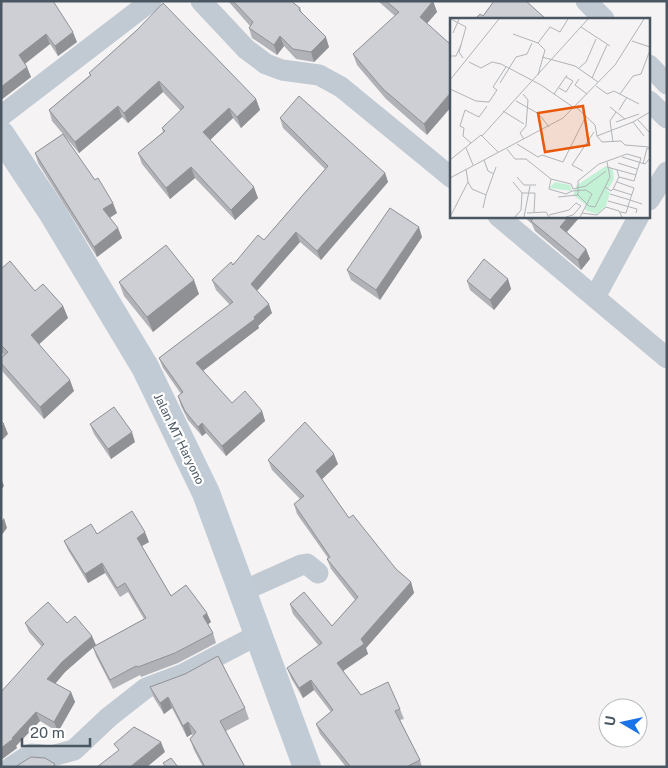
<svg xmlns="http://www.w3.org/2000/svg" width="668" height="768" font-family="'Public Sans',sans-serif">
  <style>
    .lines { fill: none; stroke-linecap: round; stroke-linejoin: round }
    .street { stroke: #c1cad2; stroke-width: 21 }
    .secondary { stroke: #c1cbd6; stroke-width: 28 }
    .wall { fill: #b0b2b7 }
    .shaded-wall { fill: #909195 }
    .building { fill: #cdcfd5; stroke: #909195 }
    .labels { text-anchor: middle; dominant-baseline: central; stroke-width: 4.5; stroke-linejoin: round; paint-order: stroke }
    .street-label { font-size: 12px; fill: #4a5661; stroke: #fff }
    .inset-road { fill: none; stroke: #b1b4b9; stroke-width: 1 }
    .view { fill: #e8590c; fill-opacity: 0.15; stroke: #e8590c; stroke-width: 2.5 }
    .inset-edge { fill: none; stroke: #4a5661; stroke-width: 2.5 }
  </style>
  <rect width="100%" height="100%" fill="#f5f3f3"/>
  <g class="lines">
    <path class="street" d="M 201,1 L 246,49 L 266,64 L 282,70 L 319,75 L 341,87 L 452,178
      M 586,1 L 604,19
      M 649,65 L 667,84
      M 649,101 L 667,118
      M 1,116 L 151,1
      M 649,200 L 667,172
      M 498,216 L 667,358
      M 595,297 L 639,216
      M 243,591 L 301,565 L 307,564 L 318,573
      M 11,767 L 31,754 L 52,756 L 74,750 L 109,717 L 146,688 L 183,674 L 259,634"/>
    <path class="secondary" d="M 1,135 L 52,212 L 145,367 L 206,493 L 307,767"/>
  </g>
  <path class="wall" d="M 1,1 L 77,42 L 58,56 L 50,44 L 25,64 L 31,77 L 1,100 Z
    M 228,1 L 291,1 L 300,8 L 302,13 L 329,47 L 314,62 L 296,59 L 284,46 L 277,55 L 252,38 L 249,28 L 250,26 Z
    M 378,1 L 433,1 L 437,12 L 427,23 L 427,135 L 386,99 L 357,65 L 353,54 L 395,16 Z
    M 137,30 L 256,99 L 260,110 L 241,128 L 233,118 L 210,140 L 258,198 L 235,220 L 195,178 L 170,199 L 142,164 L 138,153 L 163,132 L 162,128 L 181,111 L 163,92 L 128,123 L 122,117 L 79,153 L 64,135 L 117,213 L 110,218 L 122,238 L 97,257 L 38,163 L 35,153 L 63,134 L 52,121 L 49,110 L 90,75 L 89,73 Z
    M 280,118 L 385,173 L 388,182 L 321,260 L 300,242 L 257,291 L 272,313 L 258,326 L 259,328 L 203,371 L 232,403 L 262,411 L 265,421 L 226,456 L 206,433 L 202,436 L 188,420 L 181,406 L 178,396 L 181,394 L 163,368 L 159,358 L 230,305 L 216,290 L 212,280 L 264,240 L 325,169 L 283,128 Z
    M 523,216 L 579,216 L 579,218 L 567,232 L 586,249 L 590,259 L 581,270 L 535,231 L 532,224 Z
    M 422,237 L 380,300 L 351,280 L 347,270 Z
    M 1,269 L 35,291 L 63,306 L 68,318 L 39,344 L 74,391 L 44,419 L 3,372 L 1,366 L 1,358 L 4,355 L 1,352 Z
    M 508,279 L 511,289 L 494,310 L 470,290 L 467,281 Z
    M 119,282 L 199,294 L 153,332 L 124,296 Z
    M 90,424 L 135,442 L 111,459 L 94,434 Z
    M 268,460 L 338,464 L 322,479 L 349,518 L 396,569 L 411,582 L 414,593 L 366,648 L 368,654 L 343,671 L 361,695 L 400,709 L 404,719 L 400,720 L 420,760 L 422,767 L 346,767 L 320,734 L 316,724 L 331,712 L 314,690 L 303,698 L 291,678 L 287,668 L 319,646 L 293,614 L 290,604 L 332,626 L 355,600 L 331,569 L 327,559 L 328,558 L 297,514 L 294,504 L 300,499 L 272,470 Z
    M 97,534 L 149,542 L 142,546 L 171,596 L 211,622 L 208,624 L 213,633 L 216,643 L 178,663 L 141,677 L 140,675 L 113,689 L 96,656 L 93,647 L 65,672 L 55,683 L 71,692 L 75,702 L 58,732 L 40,721 L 16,746 L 17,748 L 1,760 L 42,647 L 29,632 L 25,623 L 96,645 L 144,619 L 128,592 L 120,597 L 105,573 L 88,583 L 68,550 L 64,541 Z
    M 150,687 L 245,708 L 249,719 L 226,731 L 245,767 L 203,767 L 194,750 L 190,739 L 193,735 L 192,734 L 187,737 L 172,708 L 164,714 L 154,698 Z"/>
  <path class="shaded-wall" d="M 433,1 L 437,12 L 424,27 L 420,17 Z
    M 73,32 L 77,42 L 58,56 L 55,46 Z
    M 46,34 L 50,44 L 23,65 L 19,55 Z
    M 280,36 L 284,46 L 277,55 L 274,45 Z
    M 326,37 L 329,47 L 314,62 L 311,52 Z
    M 27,67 L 31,77 L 1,100 L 1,87 Z
    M 159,81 L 163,92 L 128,123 L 124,113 Z
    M 452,91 L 452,106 L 427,135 L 424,124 Z
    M 256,99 L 260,110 L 241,128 L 237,117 Z
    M 118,106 L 122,117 L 79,153 L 75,142 Z
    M 229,108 L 233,118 L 207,143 L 203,132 Z
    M 191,167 L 195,178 L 170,199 L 166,188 Z
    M 385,173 L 388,182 L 321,260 L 317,251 Z
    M 254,187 L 258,198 L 235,220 L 231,210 Z
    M 113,203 L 117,213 L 107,219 L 103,209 Z
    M 569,216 L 579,216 L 579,218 L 563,236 L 560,227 Z
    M 419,227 L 422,237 L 380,300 L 376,290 Z
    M 118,228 L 122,238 L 97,257 L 94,247 Z
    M 296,232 L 300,242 L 254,294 L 251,284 Z
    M 586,249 L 590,259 L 581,270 L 578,260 Z
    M 508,279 L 511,289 L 494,310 L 490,300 Z
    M 194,280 L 199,294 L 153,332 L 147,317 Z
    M 269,304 L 272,313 L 258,326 L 259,328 L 200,373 L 196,363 L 254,317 Z
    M 63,306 L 68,318 L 36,347 L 31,335 Z
    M 70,380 L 74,391 L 44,419 L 40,407 Z
    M 262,411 L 265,421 L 226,456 L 222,446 Z
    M 202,423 L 206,433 L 202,436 L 198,427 Z
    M 4,424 L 8,434 L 1,441 L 1,427 Z
    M 132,432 L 135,442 L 111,459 L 108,449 Z
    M 334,454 L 338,464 L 320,481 L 316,471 Z
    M 1,478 L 4,486 L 1,490 Z
    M 4,518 L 7,528 L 1,536 L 1,522 Z
    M 145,532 L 149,542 L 140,547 L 137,538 Z
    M 102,563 L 105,573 L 88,583 L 85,574 Z
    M 411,582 L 414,593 L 366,648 L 368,654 L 340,673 L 337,663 L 361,639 Z
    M 207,613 L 211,622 L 207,625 L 203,616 Z
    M 92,636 L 96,645 L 65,672 L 51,689 L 47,679 L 62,662 Z
    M 311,680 L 314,690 L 303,698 L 299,688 Z
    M 71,692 L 75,702 L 58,732 L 54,722 Z
    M 168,697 L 172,708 L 164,714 L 160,703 Z
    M 36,712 L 40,721 L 16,746 L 17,748 L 1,760 L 1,748 L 12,738 Z
    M 188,722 L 192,734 L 187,737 L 183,726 Z
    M 161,742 L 165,752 L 147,767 L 130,767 Z"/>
  <path class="building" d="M 1,1 L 38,1 L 39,2 L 40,1 L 53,1 L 73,32 L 55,46 L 46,34 L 19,55 L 27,67 L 1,87 Z
    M 233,1 L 291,1 L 300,8 L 299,10 L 326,37 L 311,52 L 293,49 L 280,36 L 274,45 L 249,28 L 253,22 Z
    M 386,1 L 433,1 L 420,17 L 450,44 L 452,42 L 452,91 L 424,124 L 383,89 L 353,54 L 399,12 Z
    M 494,1 L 526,1 L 546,19 L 475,19 L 480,14 L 483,16 Z
    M 163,3 L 256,99 L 237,117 L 229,108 L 203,132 L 254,187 L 231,210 L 191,167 L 166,188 L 138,153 L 165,131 L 162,128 L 184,107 L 159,81 L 124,113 L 118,106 L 75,142 L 49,110 L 91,75 L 89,73 L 137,30 Z
    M 299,96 L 385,173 L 317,251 L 296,232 L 251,284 L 269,304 L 254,317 L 255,319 L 196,363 L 232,403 L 245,391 L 262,411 L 222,446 L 202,423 L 198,427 L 185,411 L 178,396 L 183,392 L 159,358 L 233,302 L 212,280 L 231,262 L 233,265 L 258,235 L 264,240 L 328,166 L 280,118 Z
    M 63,134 L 95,180 L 98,178 L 113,203 L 103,209 L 118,228 L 94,247 L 35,153 Z
    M 390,208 L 419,227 L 376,290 L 347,270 Z
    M 532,216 L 569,216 L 560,227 L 586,249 L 578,260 L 531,221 L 534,218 Z
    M 166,245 L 194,280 L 147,317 L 119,282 Z
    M 484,259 L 508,279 L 490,300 L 467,281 Z
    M 10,261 L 35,291 L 43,284 L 63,306 L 31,335 L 70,380 L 40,407 L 1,363 L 1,358 L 8,352 L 1,345 L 1,269 Z
    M 114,407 L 132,432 L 108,449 L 90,424 Z
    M 1,421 L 4,424 L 1,427 Z
    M 305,422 L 334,454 L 316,471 L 349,518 L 353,515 L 396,569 L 411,582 L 361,639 L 364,644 L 337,663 L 361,695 L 388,682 L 400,709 L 395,711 L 420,760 L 406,767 L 349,767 L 350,766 L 316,724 L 333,710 L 311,680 L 299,688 L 287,668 L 322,643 L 290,604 L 304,592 L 332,626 L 358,597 L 327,559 L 330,557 L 294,504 L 304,496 L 268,460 Z
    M 132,511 L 145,532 L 137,538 L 171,596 L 186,585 L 207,613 L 203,616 L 213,633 L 175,653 L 138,667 L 136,666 L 110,680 L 93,647 L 146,618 L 125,583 L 117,588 L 102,563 L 85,574 L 64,541 L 91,524 L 97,534 Z
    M 48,602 L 67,623 L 75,616 L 92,636 L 62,662 L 47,679 L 71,692 L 54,722 L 36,712 L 12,738 L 13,739 L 1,748 L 1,692 L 44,644 L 25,623 Z
    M 218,656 L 245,708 L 220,721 L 245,767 L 205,767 L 190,739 L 196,732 L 188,722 L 183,726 L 168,697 L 160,703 L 150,687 L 185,674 Z
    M 134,727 L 161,742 L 130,767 L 97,767 L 119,750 L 114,744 Z
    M 31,757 L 45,758 L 55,764 L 53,767 L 15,767 Z
    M 171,758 L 178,767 L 166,767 L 163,763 Z"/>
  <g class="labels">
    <g class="street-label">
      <text transform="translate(179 439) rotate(64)">Jalan MT Haryono</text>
    </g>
  </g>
  <g transform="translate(450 18)">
    <rect width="200" height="200" fill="#f5f3f3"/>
    <path d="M 156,148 L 163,152 L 164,161 L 157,173 L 160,174 L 156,188 L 147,196 L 135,192 L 136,187 L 123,177 L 127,167 ZM 105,164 L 120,167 L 122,173 L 99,170 Z" fill="#c3f1d5"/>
    <path class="inset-road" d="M 1,1 L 16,9 L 9,34 L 13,40M 131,9 L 160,28M 3,15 L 9,1M 63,16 L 88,25M 182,23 L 200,29M 88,25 L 100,9 L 110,14 L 118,1M 0,38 L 6,38 L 11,27M 92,39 L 125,48 L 148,64M 19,44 L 31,50 L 42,44 L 51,46 L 91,67 L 123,89M 129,50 L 136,44 L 146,21M 88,57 L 95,32 L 88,25M 142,60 L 157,27M 129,61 L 125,67 L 137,76M 0,62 L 49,1M 50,65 L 66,39 L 77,36 L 82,25M 146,68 L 157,76 L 164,73 L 189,86M 109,70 L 116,74 L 123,63 L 116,59M 0,71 L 26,83 L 39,84 L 47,72 L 43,69 L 56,49M 73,76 L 78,82 L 76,108 L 70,115 L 74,121M 104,76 L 117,57M 170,76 L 183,58 L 191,56 L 200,32M 66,83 L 89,96 L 99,109M 126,89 L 145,107 L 147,118 L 152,124 L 171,123 L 175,127 L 200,129M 160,89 L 175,101M 169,92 L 177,79M 53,93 L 74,106M 188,102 L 200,115M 166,104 L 189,96M 183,104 L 200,94M 32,118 L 138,1M 147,118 L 183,104 L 194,118M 163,124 L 160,103 L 166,94M 21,125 L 13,118 L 14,110 L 10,108 L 15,92 L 29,99 L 37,88M 67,126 L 88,139 L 92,137 L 113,144 L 136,98M 16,130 L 23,147M 57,131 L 65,141 L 76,141 L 101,161 L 121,166 L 123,171M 172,139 L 195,146 L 200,140M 0,142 L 31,117 L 48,134M 34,142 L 38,153 L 44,156M 157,144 L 160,159 L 155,169 L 161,173 L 163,171M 168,145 L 187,151M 193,146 L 197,130 L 200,131M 157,149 L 186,157M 133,153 L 122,147 L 144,114M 67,159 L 74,167 L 86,167M 169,159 L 163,171 L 182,177M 0,160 L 113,100 L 165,47 L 194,1M 101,161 L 99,171 L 116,176 L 122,173M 18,164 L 22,171 L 36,177 L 33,190M 63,164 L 72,175 L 71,192 L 65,199M 123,171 L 136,168 L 156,153M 122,173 L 136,172 L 142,176 L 130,199M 72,175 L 85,175 L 84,194M 160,176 L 180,182 L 184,170 L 167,164M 36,177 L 46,149M 128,177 L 139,188 L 145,189 L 155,169M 108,179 L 128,177 L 128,163 L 149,146 L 177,136 L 191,140 L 184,163 L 169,159 L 167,152M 158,183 L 187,191 L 186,195M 170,194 L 176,195 L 180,182 L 192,186M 77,195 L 96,194 L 99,199M 132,195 L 147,197 L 156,189 L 169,193 L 172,199M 99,197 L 119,192 L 126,185 L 131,188 L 123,197 L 116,199M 0,199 L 18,164 L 16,151M 74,199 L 80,168"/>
    <path class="view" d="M 133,88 L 139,127 L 95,134 L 88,95 Z"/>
    <rect width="200" height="200" class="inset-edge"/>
  </g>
  <rect width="668" height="768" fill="none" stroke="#4a5661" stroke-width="5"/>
  <g transform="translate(623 723) rotate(279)"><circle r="24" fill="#ffffff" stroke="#b7bbc0"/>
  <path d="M0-4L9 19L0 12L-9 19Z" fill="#1a73e8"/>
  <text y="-8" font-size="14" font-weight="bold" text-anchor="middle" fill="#4a5661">U</text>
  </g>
  <path d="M22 738v8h68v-8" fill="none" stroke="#4a5661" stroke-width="2.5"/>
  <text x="30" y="738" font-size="15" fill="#4a5661" stroke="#ffffff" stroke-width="4" paint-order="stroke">20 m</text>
</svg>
